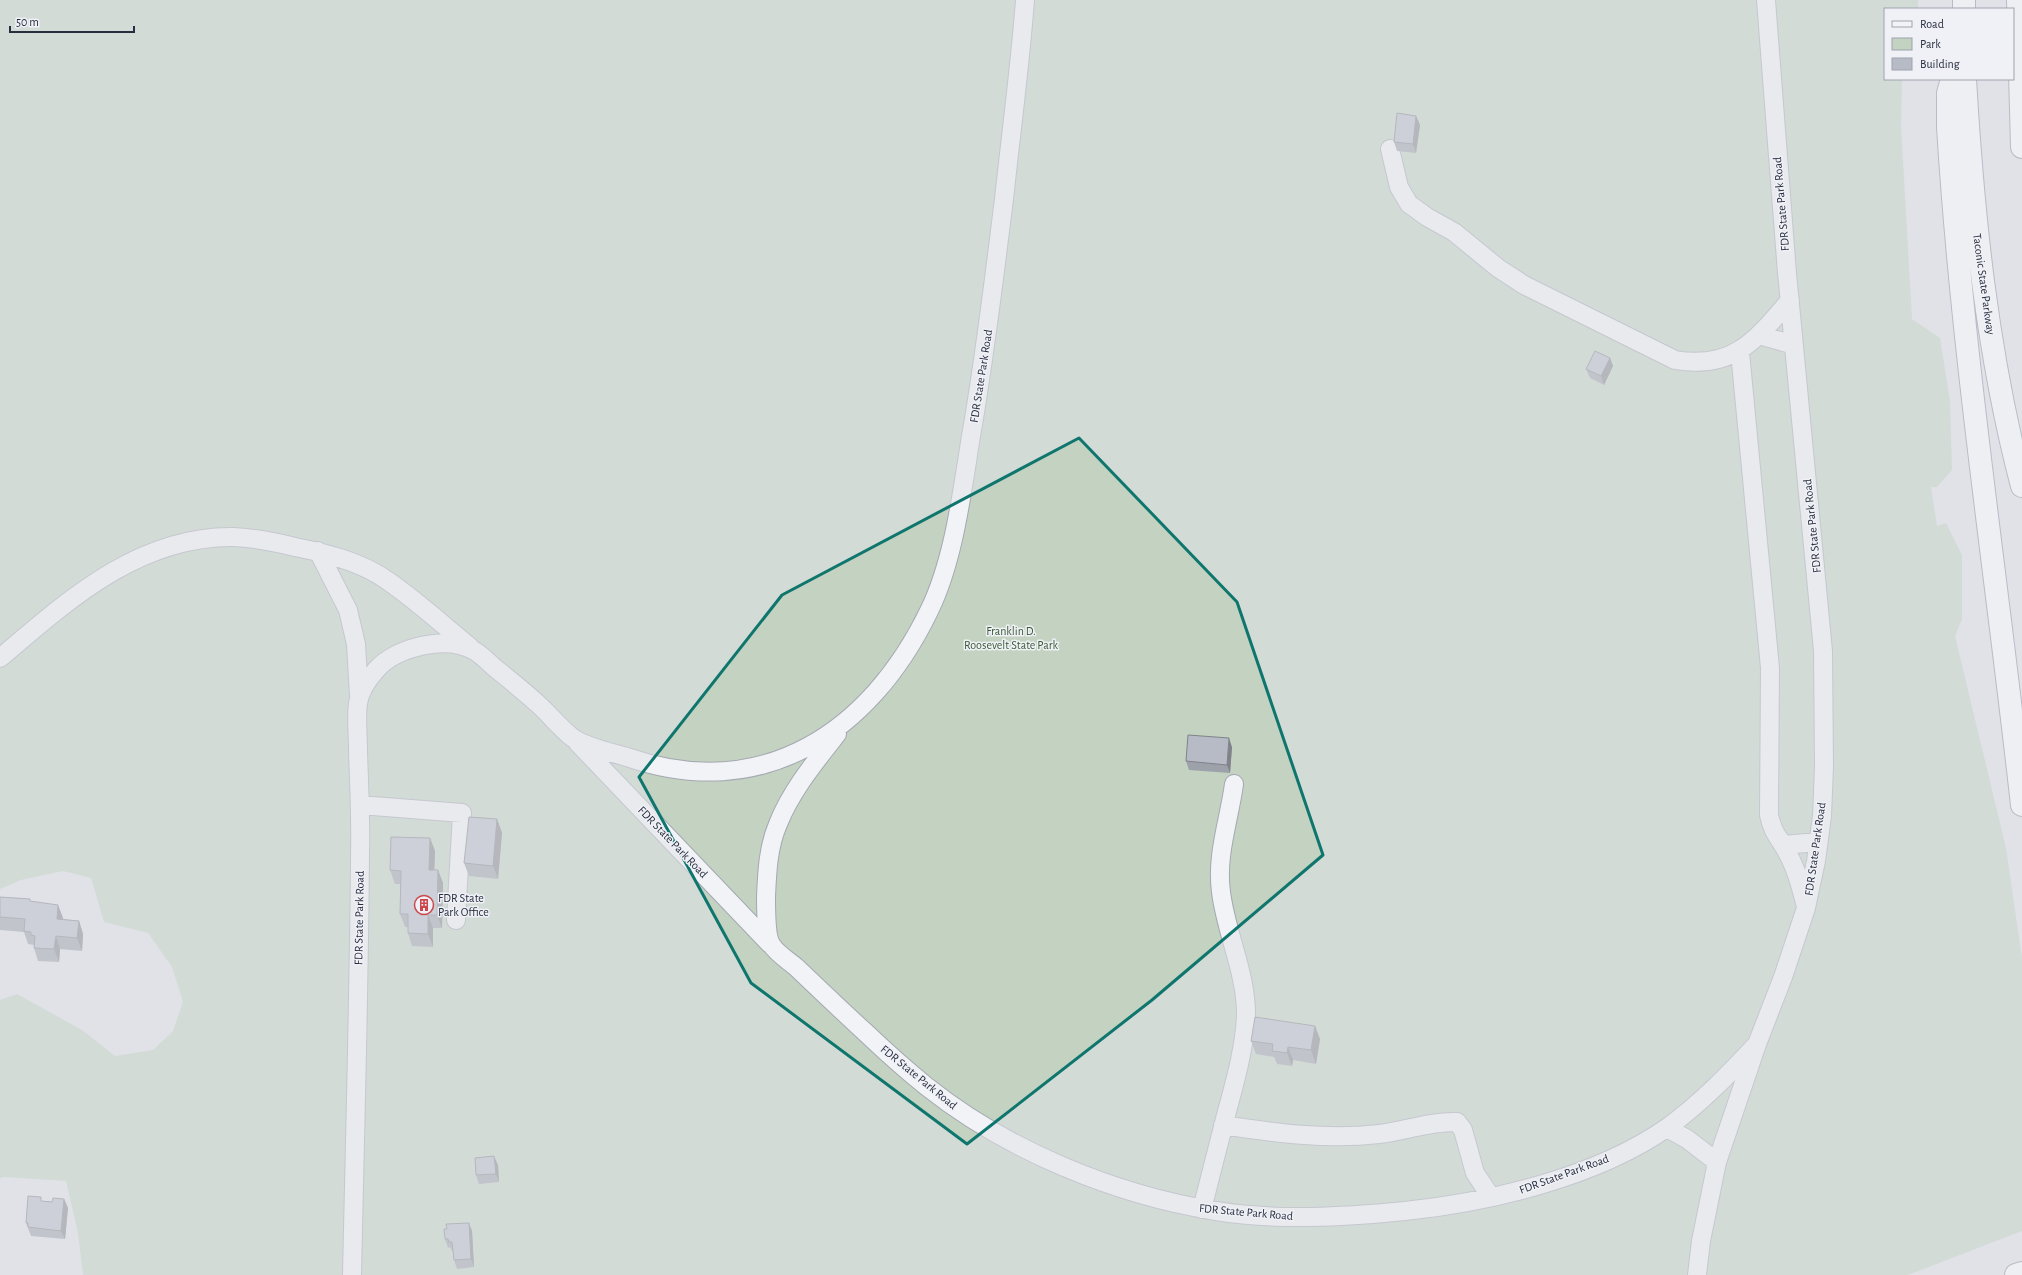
<svg xmlns="http://www.w3.org/2000/svg" width="2022" height="1275" font-family="'Alegreya Sans',sans-serif">
  <style>
    .green { fill: #c3d2c1 }
    .lines { fill: none; stroke-linecap: round; stroke-linejoin: round }
    .minor-casing { stroke: #a5a8b2; stroke-width: 20 }
    .highway-casing { stroke: #878e9f; stroke-width: 24 }
    .minor { stroke: #f2f3f7; stroke-width: 18 }
    .highway { stroke: #fff; stroke-width: 22 }
    .wall { fill: #9da1a9 }
    .shaded-wall { fill: #80838a }
    .building { fill: #b7bbc5; stroke: #80838a }
    .marked { fill: none; stroke: #0f766e; stroke-width: 3; stroke-linejoin: round }
    .labels { text-anchor: middle; dominant-baseline: central; stroke-width: 3; stroke-linejoin: round; paint-order: stroke }
    .street-label { font-size: 12px; fill: #292e3f; stroke: #eff1f6 }
    .park-label { font-size: 12px; fill: #395a36; stroke: #eff1f6 }
    .poi-label { font-size: 12px; fill: #292e3f; stroke: #eff1f6; text-anchor: start }
  </style>
  <rect width="100%" height="100%" fill="#e0e2e8"/>
  <path class="green" d="M 0,0 L 1918,0 L 1918,9 L 1885,9 L 1885,79 L 1902,79 L 1901,125 L 1912,319 L 1940,338 L 1950,401 L 1952,470 L 1937,487 L 1931,487 L 1937,526 L 1946,523 L 1962,555 L 1962,619 L 1955,636 L 2006,848 L 2022,958 L 2022,1231 L 1908,1275 L 83,1275 L 78,1233 L 66,1181 L 2,1177 L 0,1179 L 0,1000 L 17,994 L 82,1030 L 115,1056 L 153,1050 L 173,1031 L 183,1002 L 172,967 L 148,933 L 104,922 L 91,878 L 63,871 L 21,880 L 0,889 Z"/>
  <g class="lines">
    <defs>
      <path id="minor" d="M 1390,149 L 1399,187 L 1409,204 L 1427,217 L 1454,232 L 1498,268 L 1524,285 L 1675,360 C 1733,370 1756,340 1790,300
        M 1759,335 L 1794,345
        M 1740,352 L 1770,668 L 1769,815 C 1773,835 1781,839 1789,856 C 1797,871 1801,887 1805,903
        M 318,551 L 348,610 L 356,644 L 359,696
        M 0,658 C 67,601 138,536 233,537 C 254,538 275,542 295,547 C 326,553 362,562 388,581 C 417,601 443,625 470,647
        M 837,734 C 815,762 791,791 778,824 C 768,847 767,873 766,897 C 766,908 766,936 771,944 C 776,953 789,961 796,967 C 819,989 842,1011 865,1032 C 885,1051 905,1069 926,1086 C 1006,1150 1115,1195 1216,1211 C 1278,1221 1343,1217 1405,1211 C 1490,1202 1597,1177 1668,1127 C 1701,1103 1729,1074 1757,1044
        M 577,742 L 770,944
        M 360,805 L 462,813 L 456,920
        M 1783,845 L 1818,842
        M 1223,1125 C 1275,1133 1327,1140 1379,1134 C 1405,1131 1431,1121 1457,1122 L 1463,1130 L 1475,1173 L 1491,1197
        M 1667,1128 L 1687,1139 L 1717,1162
        M 1202,1209 C 1210,1177 1218,1146 1226,1115 C 1235,1082 1245,1047 1246,1014 C 1246,972 1226,933 1221,892 C 1216,855 1229,821 1234,784
        M 352,1275 C 355,1135 359,995 360,855 C 361,820 359,785 358,750 C 358,735 356,718 358,703 C 360,691 368,679 376,670 C 396,647 446,635 473,650 C 481,654 488,662 495,668 C 510,680 525,692 539,705 C 550,715 561,729 573,738 C 588,748 610,752 627,757 C 762,804 870,733 929,611 C 954,560 962,492 971,436 C 985,357 994,278 1004,199 C 1011,133 1020,67 1025,0
        M 1697,1275 L 1701,1241 L 1717,1162 L 1757,1044 L 1783,977 L 1806,908 L 1816,861 L 1822,816 L 1824,767 L 1823,651 L 1787,273 L 1766,0"/>
      <path id="highway" d="M 2018,0 L 2022,147
        M 1964,9 L 1964,0
        M 1952,79 L 1948,93 L 1948,127 C 1962,354 1997,579 2022,805
        M 1965,79 C 1973,216 1987,353 2022,486
        M 2016,1275 L 2022,1273"/>
    </defs>
    <use href="#minor" class="minor-casing"/>
    <use href="#highway" class="highway-casing"/>
    <use href="#minor" class="minor"/>
    <use href="#highway" class="highway"/>
  </g>
  <path class="wall" d="M 1416,116 L 1420,125 L 1416,153 L 1397,151 L 1394,142 Z
    M 1610,358 L 1613,366 L 1604,385 L 1590,378 L 1586,369 Z
    M 1232,747 L 1230,773 L 1189,770 L 1186,761 Z
    M 497,819 L 502,833 L 498,879 L 469,876 L 464,863 Z
    M 430,838 L 435,851 L 434,870 L 438,870 L 443,883 L 442,928 L 433,928 L 433,947 L 412,946 L 408,933 L 408,927 L 405,927 L 400,914 L 401,884 L 395,884 L 390,870 Z
    M 0,897 L 30,899 L 31,902 L 58,905 L 63,919 L 79,921 L 83,934 L 82,951 L 60,949 L 59,962 L 38,961 L 34,948 L 34,945 L 28,944 L 24,932 L 0,930 Z
    M 1315,1026 L 1320,1039 L 1316,1064 L 1293,1060 L 1292,1066 L 1277,1064 L 1274,1057 L 1256,1054 L 1251,1041 Z
    M 498,1165 L 499,1182 L 479,1184 L 476,1175 Z
    M 64,1199 L 68,1208 L 65,1239 L 31,1236 L 26,1223 L 43,1201 L 52,1202 Z
    M 469,1223 L 472,1231 L 474,1267 L 457,1269 L 454,1260 L 453,1251 L 452,1251 L 450,1247 L 448,1248 L 445,1239 L 447,1229 Z"/>
  <path class="shaded-wall" d="M 1416,116 L 1420,125 L 1416,153 L 1413,144 Z
    M 1610,358 L 1613,366 L 1604,385 L 1601,376 Z
    M 1229,738 L 1232,747 L 1230,773 L 1227,765 Z
    M 497,819 L 502,833 L 498,879 L 493,866 Z
    M 430,838 L 435,851 L 434,883 L 429,870 Z
    M 438,870 L 443,883 L 442,928 L 437,915 Z
    M 58,905 L 63,918 L 62,932 L 57,919 Z
    M 428,915 L 433,928 L 433,947 L 428,934 Z
    M 79,921 L 83,934 L 82,951 L 77,938 Z
    M 56,936 L 60,949 L 59,962 L 54,949 Z
    M 1315,1026 L 1320,1039 L 1316,1064 L 1311,1050 Z
    M 1288,1047 L 1293,1060 L 1292,1066 L 1287,1053 Z
    M 494,1156 L 498,1165 L 499,1182 L 496,1174 Z
    M 64,1199 L 68,1208 L 65,1239 L 61,1231 Z
    M 469,1223 L 472,1231 L 474,1267 L 471,1259 Z"/>
  <path class="building" d="M 1397,113 L 1416,116 L 1413,144 L 1394,142 Z
    M 1595,351 L 1610,358 L 1601,376 L 1586,369 Z
    M 1188,735 L 1229,738 L 1227,765 L 1186,761 Z
    M 469,817 L 497,819 L 493,866 L 464,863 Z
    M 391,837 L 430,838 L 429,870 L 438,870 L 437,915 L 428,915 L 428,934 L 408,933 L 408,914 L 400,914 L 401,871 L 390,870 Z
    M 0,897 L 30,899 L 30,901 L 58,905 L 57,919 L 79,921 L 77,938 L 56,936 L 54,949 L 34,948 L 35,936 L 31,935 L 31,932 L 24,931 L 25,919 L 0,917 Z
    M 1255,1017 L 1315,1026 L 1311,1050 L 1288,1047 L 1287,1053 L 1272,1051 L 1273,1044 L 1251,1041 Z
    M 494,1156 L 496,1174 L 476,1175 L 475,1158 Z
    M 28,1196 L 41,1197 L 41,1201 L 52,1202 L 53,1198 L 64,1199 L 61,1231 L 28,1227 L 28,1223 L 26,1223 Z
    M 469,1223 L 471,1259 L 454,1260 L 452,1242 L 449,1242 L 448,1239 L 445,1239 L 444,1229 L 447,1229 L 446,1224 Z"/>
  <path d="M0 0H2022V1275H0ZM 1079,438 L 1237,602 L 1323,855 L 1152,1000 L 967,1144 L 751,983 L 639,777 L 782,595 Z" fill="#e0e2e8" fill-opacity=".55" fill-rule="evenodd"/>
  <path class="marked" d="M 1079,438 L 1237,602 L 1323,855 L 1152,1000 L 967,1144 L 751,983 L 639,777 L 782,595 Z"/>
  <defs>
    <symbol id="building-ring" viewBox="-11 -11 22 22"><circle r="9.5" fill="#eff1f6" stroke="#ca484c" stroke-width="1.5"/><path d="M-4-6H4V6H1V3H-1V6H-4ZM-2.5-4.3h1.7v1.8h-1.7ZM.8-4.3h1.7v1.8H.8ZM-2.5-1h1.7V.8h-1.7ZM.8-1h1.7V.8H.8Z" fill="#ca484c"/></symbol>
  </defs>
  <g fill-rule="evenodd">
    <use href="#building-ring" x="413" y="894" width="22" height="22"/>
  </g>
  <g class="labels">
    <g class="street-label">
      <text transform="translate(1781 204) rotate(-95)">FDR State Park Road</text>
      <text transform="translate(1984 284) rotate(82)">Taconic State Parkway</text>
      <text transform="translate(981 376) rotate(-81)">FDR State Park Road</text>
      <text transform="translate(1812 526) rotate(-96)">FDR State Park Road</text>
      <text transform="translate(673 842) rotate(46)">FDR State Park Road</text>
      <text transform="translate(1815 849) rotate(-82)">FDR State Park Road</text>
      <text transform="translate(359 918) rotate(-89)">FDR State Park Road</text>
      <text transform="translate(919 1077) rotate(39)">FDR State Park Road</text>
      <text transform="translate(1564 1174) rotate(-20)">FDR State Park Road</text>
      <text transform="translate(1246 1212) rotate(5)">FDR State Park Road</text>
    </g>
    <g class="park-label">
      <text x="1011" y="631">Franklin D.<tspan x="1011" dy="14">Roosevelt State Park</tspan></text>
    </g>
    <g class="poi-label">
      <text x="438" y="898">FDR State<tspan x="438" dy="14">Park Office</tspan></text>
    </g>
  </g>
  <rect x="1884" y="8" width="130" height="72" fill="#eff1f6" stroke="#a0a3ad"/>
  <rect x="1892" y="21" width="20" height="6" fill="#f2f3f7" stroke="#a0a3ad"/>
  <text x="1920" y="28" font-size="12" fill="#292e3f">Road</text>
  <rect x="1892" y="38" width="20" height="12" fill="#c3d2c1" stroke="#a0a3ad"/>
  <text x="1920" y="48" font-size="12" fill="#292e3f">Park</text>
  <rect x="1892" y="58" width="20" height="12" fill="#b7bbc5" stroke="#a0a3ad"/>
  <text x="1920" y="68" font-size="12" fill="#292e3f">Building</text>
  <path d="M10 26v6h124v-6" fill="none" stroke="#292e3f" stroke-width="2"/>
  <text x="16" y="26" font-size="12" fill="#292e3f" stroke="#eff1f6" stroke-width="3" paint-order="stroke">50 m</text>
</svg>
